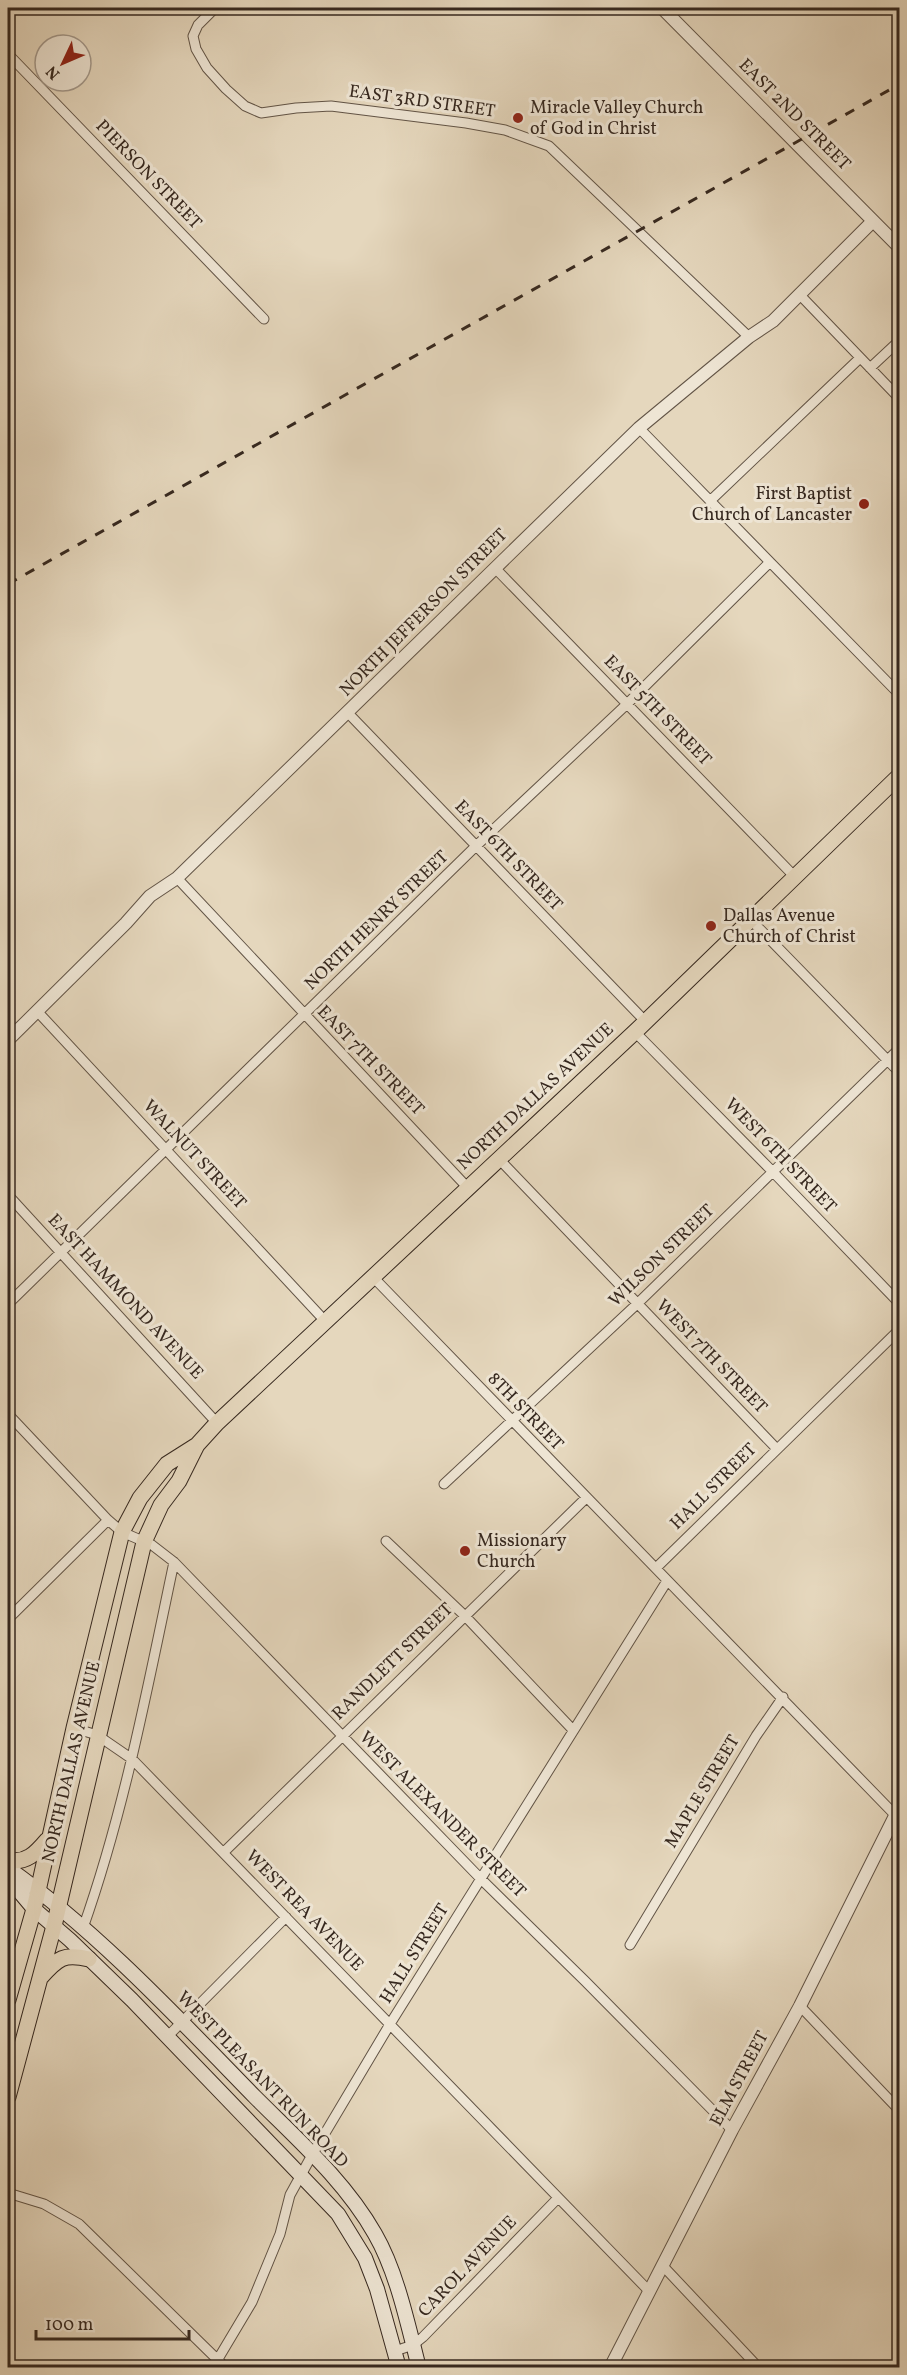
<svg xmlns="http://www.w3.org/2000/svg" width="907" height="2375" font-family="Vollkorn,serif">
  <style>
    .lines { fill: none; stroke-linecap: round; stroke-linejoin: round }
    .minor-casing { stroke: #625446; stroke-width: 11 }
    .tertiary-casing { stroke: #625446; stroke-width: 14 }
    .secondary-casing { stroke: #36281f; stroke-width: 16 }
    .primary-casing { stroke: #36281f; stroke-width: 17 }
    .minor { stroke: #eee5d4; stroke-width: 9 }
    .tertiary { stroke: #eee5d4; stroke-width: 12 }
    .secondary { stroke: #eee5d4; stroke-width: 14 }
    .primary { stroke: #e5d7bd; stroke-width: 15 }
    .rail { stroke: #36281f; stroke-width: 3; stroke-dasharray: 10 10; stroke-linecap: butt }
    .poi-dot { fill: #8f2418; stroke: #eee5d4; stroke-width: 2 }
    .labels { text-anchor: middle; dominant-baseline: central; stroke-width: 6; stroke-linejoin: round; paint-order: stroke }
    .street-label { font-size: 18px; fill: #36281f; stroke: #eee5d4 }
    .poi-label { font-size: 18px; fill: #36281f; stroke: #eee5d4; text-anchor: start }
  </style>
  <rect width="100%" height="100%" fill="#e5d7bd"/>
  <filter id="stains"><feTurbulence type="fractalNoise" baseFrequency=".00333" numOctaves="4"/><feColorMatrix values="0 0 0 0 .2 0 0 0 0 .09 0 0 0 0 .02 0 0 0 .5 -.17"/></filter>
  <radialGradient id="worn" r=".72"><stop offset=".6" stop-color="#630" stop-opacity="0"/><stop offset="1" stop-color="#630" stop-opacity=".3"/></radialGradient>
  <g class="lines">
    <defs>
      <path id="minor" d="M 215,8 L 198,25 L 193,36 L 196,49 L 207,68 L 226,89 L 245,106 L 261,113 L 296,108 L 331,106 L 466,123 L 505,130 L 549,146 L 749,337
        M 8,54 L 264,319
        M 800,295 L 900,399
        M 870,368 L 900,340
        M 639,428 L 900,695
        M 710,501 L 860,358
        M 495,568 L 795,877
        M 348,713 L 645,1021
        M 177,878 L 467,1187
        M 750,919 L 900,1073
        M 37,1011 L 325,1321
        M 635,1032 L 773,1172 L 900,1304
        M 498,1158 L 776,1448
        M 8,1195 L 217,1423
        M 373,1277 L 898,1818
        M 8,1304 L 476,846 L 627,704 L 770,562
        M 8,1414 L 108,1520 L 122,1532 L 152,1545 L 174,1562 L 481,1879 L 585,1981 L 732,2130
        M 444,1484 L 637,1304 L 900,1048
        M 386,1541 L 465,1616 L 573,1730
        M 656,1568 L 900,1329
        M 8,1619 L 108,1520
        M 74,1728 L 97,1735 L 132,1759 L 649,2291
        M 224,1852 L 586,1498
        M 83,1928 C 125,1809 148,1685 174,1562
        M 630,1945 L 756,1736 L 783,1697
        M 800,2006 L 900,2111
        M 167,2037 L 286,1917
        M 8,2193 L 44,2204 L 79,2224 L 226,2368
        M 663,2266 L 759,2368
        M 395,2351 L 413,2345 L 423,2337 L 558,2198
        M 218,2359 L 252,2302 L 280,2234 L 290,2195 L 312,2155 L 390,2024 L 667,1581"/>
      <path id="tertiary" d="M 662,8 L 900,248
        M 8,1040 L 126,923 L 150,896 L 177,878 L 639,428 L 749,337 L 773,321 L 873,221
        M 610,2368 L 732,2130 L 800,2006 L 900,1806"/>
      <path id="secondary" d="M 8,1868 C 97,1931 178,2018 255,2097 C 297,2139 345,2181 375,2234 C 397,2272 408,2325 419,2368
        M 8,1878 L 34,1909 L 70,1940 L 132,2000 L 338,2214 L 365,2258 L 377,2289 L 399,2368"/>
      <path id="primary" d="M 8,1860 C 26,1864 36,1853 47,1840
        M 41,1977 C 58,1958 64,1953 89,1959
        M 8,2000 L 34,1909 L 74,1728 L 122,1532 L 140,1498 L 167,1464 L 197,1445
        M 8,2097 L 54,1926 L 144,1542 L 161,1505 L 179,1481 L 197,1445 L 217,1423 L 638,1029 L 900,775"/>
    </defs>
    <use href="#minor" class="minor-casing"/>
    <use href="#tertiary" class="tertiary-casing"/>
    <use href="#secondary" class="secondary-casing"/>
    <use href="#primary" class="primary-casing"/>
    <use href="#minor" class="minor"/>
    <use href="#tertiary" class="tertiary"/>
    <use href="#secondary" class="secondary"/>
    <use href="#primary" class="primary"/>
    <path class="rail" d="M 8,584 L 900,84"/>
  </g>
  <g class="poi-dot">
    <circle cx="518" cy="118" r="6"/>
    <circle cx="864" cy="504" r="6"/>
    <circle cx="711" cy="926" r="6"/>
    <circle cx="465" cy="1551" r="6"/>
  </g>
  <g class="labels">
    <g class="street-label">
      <text transform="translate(422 102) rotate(8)">EAST 3RD STREET</text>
      <text transform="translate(794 115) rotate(45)">EAST 2ND STREET</text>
      <text transform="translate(148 175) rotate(46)">PIERSON STREET</text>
      <text transform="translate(424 613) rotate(-45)">NORTH JEFFERSON STREET</text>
      <text transform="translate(657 711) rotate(46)">EAST 5TH STREET</text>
      <text transform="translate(508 856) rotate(46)">EAST 6TH STREET</text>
      <text transform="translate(377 921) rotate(-44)">NORTH HENRY STREET</text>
      <text transform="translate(370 1061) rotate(46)">EAST 7TH STREET</text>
      <text transform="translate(536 1097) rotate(-43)">NORTH DALLAS AVENUE</text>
      <text transform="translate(194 1155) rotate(47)">WALNUT STREET</text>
      <text transform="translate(780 1156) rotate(46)">WEST 6TH STREET</text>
      <text transform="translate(662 1256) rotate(-44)">WILSON STREET</text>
      <text transform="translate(125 1297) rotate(47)">EAST HAMMOND AVENUE</text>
      <text transform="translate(711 1357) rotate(46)">WEST 7TH STREET</text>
      <text transform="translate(525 1412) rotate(46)">8TH STREET</text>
      <text transform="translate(714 1487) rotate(-45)">HALL STREET</text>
      <text transform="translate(393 1662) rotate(-44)">RANDLETT STREET</text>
      <text transform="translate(72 1762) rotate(-77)">NORTH DALLAS AVENUE</text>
      <text transform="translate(703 1792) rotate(-59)">MAPLE STREET</text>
      <text transform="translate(442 1815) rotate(45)">WEST ALEXANDER STREET</text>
      <text transform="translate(304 1911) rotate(46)">WEST REA AVENUE</text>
      <text transform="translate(415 1954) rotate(-58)">HALL STREET</text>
      <text transform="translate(740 2079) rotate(-62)">ELM STREET</text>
      <text transform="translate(262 2080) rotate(46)">WEST PLEASANT RUN ROAD</text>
      <text transform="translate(468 2267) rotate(-46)">CAROL AVENUE</text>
    </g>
    <g class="poi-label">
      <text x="530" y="108">Miracle Valley Church<tspan x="530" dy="21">of God in Christ</tspan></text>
      <text x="852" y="494" text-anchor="end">First Baptist<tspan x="852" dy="21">Church of Lancaster</tspan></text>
      <text x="723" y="916">Dallas Avenue<tspan x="723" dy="21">Church of Christ</tspan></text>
      <text x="477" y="1541">Missionary<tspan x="477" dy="21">Church</tspan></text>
    </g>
  </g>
  <rect width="907" height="2375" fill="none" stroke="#e5d7bd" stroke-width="30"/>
  <rect x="9" y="9" width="889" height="2357" fill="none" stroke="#36281f" stroke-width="3"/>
  <rect x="15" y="15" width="877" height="2345" fill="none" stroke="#36281f" stroke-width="1.5"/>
  <g transform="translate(63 63) rotate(226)"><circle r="28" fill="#eee5d4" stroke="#a4998c" stroke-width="1.5"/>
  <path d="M0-4.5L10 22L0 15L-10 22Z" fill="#8f2418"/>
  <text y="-9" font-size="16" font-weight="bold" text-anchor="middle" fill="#36281f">N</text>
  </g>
  <path d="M36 2330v9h153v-9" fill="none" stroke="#36281f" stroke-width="3"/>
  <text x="45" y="2330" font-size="18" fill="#36281f" stroke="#eee5d4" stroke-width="4.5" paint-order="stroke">100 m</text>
  <rect width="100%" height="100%" filter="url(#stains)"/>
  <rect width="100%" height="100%" fill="url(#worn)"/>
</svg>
